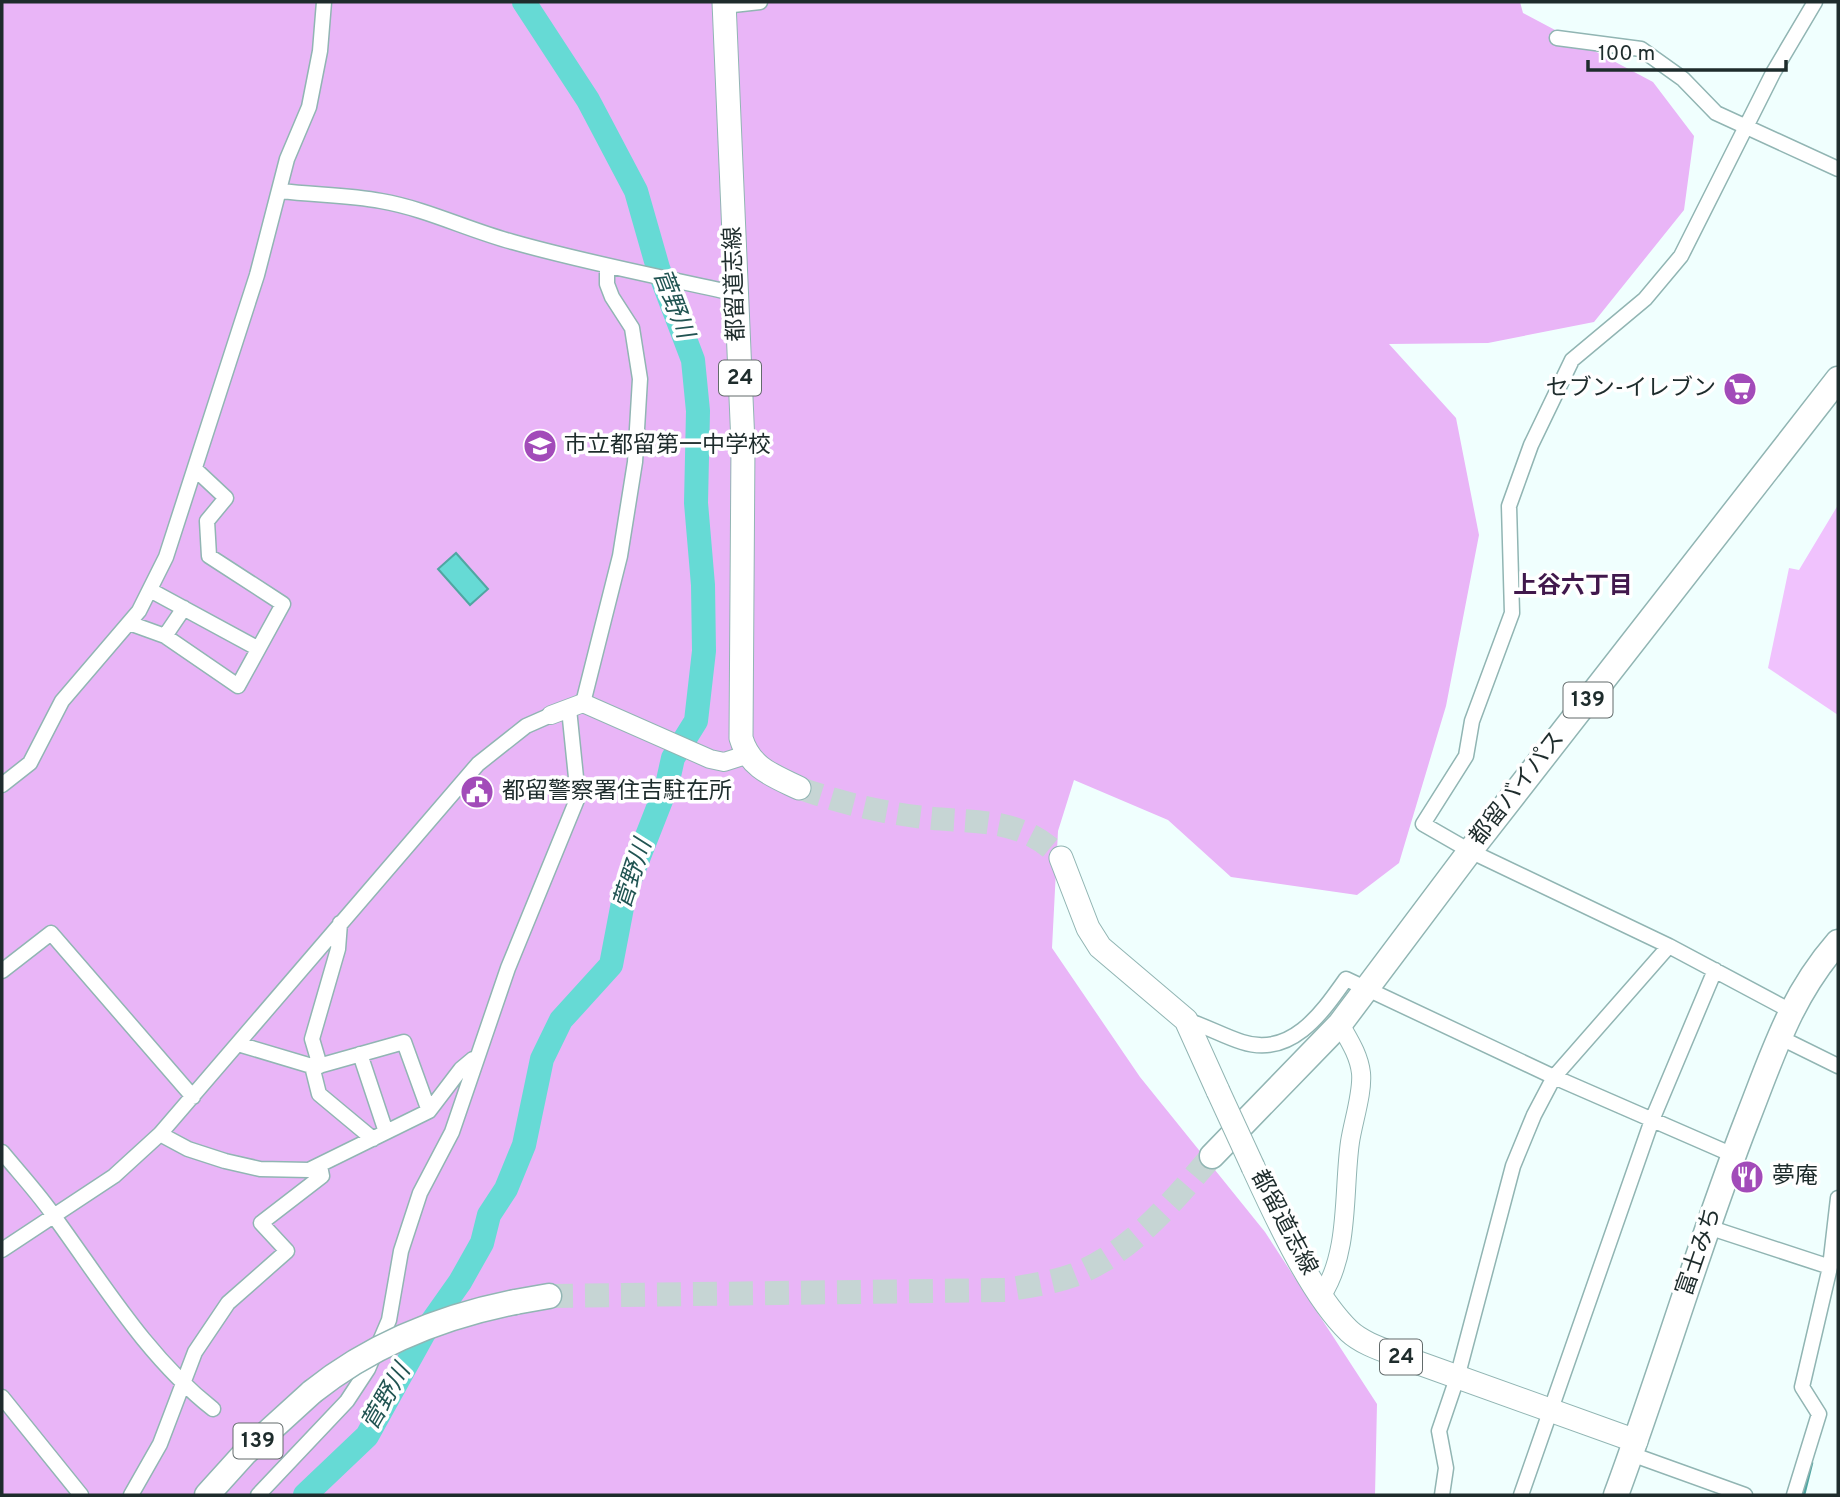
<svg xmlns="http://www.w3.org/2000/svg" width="1840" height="1497" font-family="Overpass,'Noto Sans JP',sans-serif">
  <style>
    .green { fill: #f0c2fd }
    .forest { fill: #e9b5f7 }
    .water { fill: #66dad5; stroke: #50a6a2; stroke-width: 2 }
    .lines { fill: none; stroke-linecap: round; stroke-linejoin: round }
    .stream { stroke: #50a6a2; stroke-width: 4.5 }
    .river { stroke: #66dad5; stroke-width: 24 }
    .primary-tunnel { stroke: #c6d5d4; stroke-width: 23; stroke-dasharray: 23 11; stroke-linecap: butt }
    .trunk-tunnel { stroke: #c6d5d4; stroke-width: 24; stroke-dasharray: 24 12; stroke-linecap: butt }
    .minor-casing { stroke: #91b5b3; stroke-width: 17 }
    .tertiary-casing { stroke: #91b5b3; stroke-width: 20 }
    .primary-casing { stroke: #91b5b3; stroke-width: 25 }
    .trunk-casing { stroke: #91b5b3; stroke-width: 27 }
    .minor { stroke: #fff; stroke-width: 14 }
    .tertiary { stroke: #fff; stroke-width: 18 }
    .primary { stroke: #fff; stroke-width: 23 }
    .trunk { stroke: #fff; stroke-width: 24 }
    .primary-bridge-casing { stroke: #91b5b3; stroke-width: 25; stroke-linecap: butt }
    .trunk-bridge-casing { stroke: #91b5b3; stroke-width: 27; stroke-linecap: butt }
    .primary-bridge { stroke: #fff; stroke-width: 23 }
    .trunk-bridge { stroke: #fff; stroke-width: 24 }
    .labels { text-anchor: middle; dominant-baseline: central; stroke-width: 7; stroke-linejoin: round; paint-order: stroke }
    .shield { fill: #fff; stroke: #626b6b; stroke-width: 2 }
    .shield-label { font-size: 21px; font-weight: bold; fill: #1e2c2c }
    .street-label { font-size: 23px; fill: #1e2c2c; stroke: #fff }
    .poi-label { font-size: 23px; fill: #1e2c2c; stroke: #fff; text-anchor: start }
    .water-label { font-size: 24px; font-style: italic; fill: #215452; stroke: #fff }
    .neighbourhood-label { font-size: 24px; font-weight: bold; fill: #41184c; stroke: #fff }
  </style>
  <rect width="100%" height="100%" fill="#f0fffe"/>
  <path class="green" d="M 1838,505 L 1838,715 L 1768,668 L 1789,568 L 1799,570 Z"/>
  <path class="forest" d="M 2,2 L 1520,2 L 1523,13 L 1653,82 L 1694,136 L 1684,210 L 1594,322 L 1488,343 L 1389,344 L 1456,418 L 1479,535 L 1446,706 L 1399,863 L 1357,895 L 1231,877 L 1168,820 L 1074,780 L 1058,831 L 1052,948 L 1140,1077 L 1265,1232 L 1377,1404 L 1375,1495 L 2,1495 Z"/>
  <path class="water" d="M 456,553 L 488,589 L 470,605 L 438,569 Z"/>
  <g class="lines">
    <path class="stream" d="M 1803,1495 L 1811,1463"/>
    <path class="river" d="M 305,1495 L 367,1436 L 424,1333 L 460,1282 L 482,1243 L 489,1215 L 506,1189 L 524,1145 L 542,1059 L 561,1020 L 611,965 L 625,892 L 667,785 L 673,758 L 696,721 L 704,651 L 703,585 L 696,503 L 698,411 L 693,360 L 658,268 L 636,191 L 588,100 L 524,2"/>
    <path class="primary-tunnel" d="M 799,788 C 838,802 879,812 920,817 C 974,824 1020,815 1061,858"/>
    <path class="trunk-tunnel" d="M 549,1296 L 1005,1290 C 1028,1286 1052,1283 1074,1275 C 1132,1252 1172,1202 1212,1156"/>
    <defs>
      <path id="minor" d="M 724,6 L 760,2
        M 1557,38 L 1641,49 L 1683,79 L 1716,113 L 1838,169
        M 281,191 C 314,195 349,195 381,201 C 427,209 468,230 513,242 C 587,263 662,277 737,294
        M 150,590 L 257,648
        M 129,623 L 165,636 L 238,686 L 283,604 L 209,556 L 207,521 L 226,498 L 195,469
        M 165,636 L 184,608
        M 583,703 L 620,556 L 635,462 L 640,379 L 632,328 L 612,297 L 607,284 L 607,267
        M 2,785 L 30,763 L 62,701 L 139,611 L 166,557 L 257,275 L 287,159 L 309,107 L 320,51 L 324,2
        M 2,971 L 51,933 L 193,1097
        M 1789,1010 L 1669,946 L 1470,851 L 1423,824 L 1466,756 L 1472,721 L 1512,613 L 1509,506 L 1531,445 L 1572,360 L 1645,299 L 1681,256 L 1773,73 L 1815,2
        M 1186,1020 C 1206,1026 1223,1036 1242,1042 C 1291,1058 1322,1013 1346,979 L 1554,1077 L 1733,1155
        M 1779,1037 L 1838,1066
        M 238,1044 L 315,1067 L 404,1042 L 429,1111
        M 360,1054 L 386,1132
        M 312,1066 L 319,1094 L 373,1139
        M 320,1066 L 312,1039 L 338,949 L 340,923
        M 160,1134 L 188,1149 L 225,1161 L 260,1169 L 309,1170 L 429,1111 L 461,1069 L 473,1059
        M 2,1152 C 20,1174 40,1195 56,1219 C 104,1285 148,1358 213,1409
        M 1708,1227 L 1830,1267
        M 2,1250 L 114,1176 L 160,1134 L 478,764 L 526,726 L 551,715
        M 2,1397 L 81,1495
        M 1631,1454 L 1745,1495
        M 131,1495 L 160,1444 L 195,1352 L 228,1303 L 287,1251 L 261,1223 L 322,1176 L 320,1166
        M 258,1495 L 347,1401 L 368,1369 L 389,1320 L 401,1251 L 420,1193 L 452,1132 L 508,968 L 578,797 L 569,709
        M 1442,1495 L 1446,1468 L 1439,1431 L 1457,1378 L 1513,1166 L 1534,1115 L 1554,1077 L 1669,946
        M 1521,1495 L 1652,1120 L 1715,970
        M 1794,1495 L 1819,1414 L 1802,1387 L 1830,1267 L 1838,1198"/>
      <path id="tertiary" d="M 551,715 L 583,703 L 710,759 L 724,762 L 746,755
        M 1322,1295 C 1350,1252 1343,1191 1350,1142 C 1353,1122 1363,1092 1361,1073 C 1359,1055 1349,1040 1340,1024"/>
      <path id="primary" d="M 724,2 L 743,444 L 741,738 C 750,768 772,775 799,788
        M 1061,858 L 1088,928 L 1100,947 L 1186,1020 L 1218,1091
        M 1253,1167 C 1275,1215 1311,1294 1349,1331 C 1363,1344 1384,1350 1402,1357 L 1636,1441"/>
      <path id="trunk" d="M 1212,1156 L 1340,1024 L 1470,851 L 1838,379
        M 515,1302 L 549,1296
        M 207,1495 L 245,1453 L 312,1392
        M 1616,1495 C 1662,1371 1699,1243 1747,1120 C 1773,1054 1790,997 1838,942"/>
    </defs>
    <use href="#minor" class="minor-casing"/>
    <use href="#tertiary" class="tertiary-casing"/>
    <use href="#primary" class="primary-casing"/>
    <use href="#trunk" class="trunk-casing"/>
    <use href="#minor" class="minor"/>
    <use href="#tertiary" class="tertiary"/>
    <use href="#primary" class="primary"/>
    <use href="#trunk" class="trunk"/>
    <defs>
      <path id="primary-bridge" d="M 1218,1091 L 1253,1167"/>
      <path id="trunk-bridge" d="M 312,1392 C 372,1344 440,1317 515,1302"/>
    </defs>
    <use href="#primary-bridge" class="primary-bridge-casing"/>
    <use href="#trunk-bridge" class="trunk-bridge-casing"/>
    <use href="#primary-bridge" class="primary-bridge"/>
    <use href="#trunk-bridge" class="trunk-bridge"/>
  </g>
  <defs>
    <symbol id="supermarket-disc" viewBox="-11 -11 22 22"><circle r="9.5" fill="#a24bb9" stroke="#fff"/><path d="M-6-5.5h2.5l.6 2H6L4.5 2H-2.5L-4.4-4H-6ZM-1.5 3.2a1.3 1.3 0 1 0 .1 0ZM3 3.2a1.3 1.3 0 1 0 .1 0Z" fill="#fff"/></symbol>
    <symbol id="school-disc" viewBox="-11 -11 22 22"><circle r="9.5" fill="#a24bb9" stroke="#fff"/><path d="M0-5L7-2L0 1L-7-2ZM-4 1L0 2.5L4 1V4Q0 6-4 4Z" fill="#fff"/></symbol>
    <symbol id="civic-disc" viewBox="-11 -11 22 22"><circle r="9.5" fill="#a24bb9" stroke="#fff"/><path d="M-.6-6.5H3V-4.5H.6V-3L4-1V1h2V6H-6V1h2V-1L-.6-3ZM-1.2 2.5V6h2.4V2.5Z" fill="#fff"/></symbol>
    <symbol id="restaurant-disc" viewBox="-11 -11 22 22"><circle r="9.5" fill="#a24bb9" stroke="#fff"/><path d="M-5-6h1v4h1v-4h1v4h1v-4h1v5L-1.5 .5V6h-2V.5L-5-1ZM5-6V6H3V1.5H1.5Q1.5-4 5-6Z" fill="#fff"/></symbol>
  </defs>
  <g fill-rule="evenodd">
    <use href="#supermarket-disc" x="1721" y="370" width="38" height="38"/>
    <use href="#school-disc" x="521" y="427" width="38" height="38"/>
    <use href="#civic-disc" x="458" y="773" width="38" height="38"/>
    <use href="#restaurant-disc" x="1728" y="1158" width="38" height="38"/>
  </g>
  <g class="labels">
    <g class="shield">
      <rect x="719" y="360.5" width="42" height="35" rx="5"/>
      <rect x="1563.5" y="682.5" width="49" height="35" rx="5"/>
      <rect x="1380" y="1339.5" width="42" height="35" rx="5"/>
      <rect x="233.5" y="1423.5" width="49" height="35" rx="5"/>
    </g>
    <g class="shield-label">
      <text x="740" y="378">24</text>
      <text x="1588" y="700">139</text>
      <text x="1401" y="1357">24</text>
      <text x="258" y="1441">139</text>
    </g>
    <g class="street-label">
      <text transform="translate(736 284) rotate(-92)">都留道志線</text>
      <text transform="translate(1518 789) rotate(-52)">都留バイパス</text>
      <text transform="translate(1283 1223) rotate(62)">都留道志線</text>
      <text transform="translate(1700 1252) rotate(-71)">富士みち</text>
    </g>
    <g class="poi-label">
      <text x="1716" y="389" text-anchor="end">セブン-イレブン</text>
      <text x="564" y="446">市立都留第一中学校</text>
      <text x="502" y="792">都留警察署住吉駐在所</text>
      <text x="1772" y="1177">夢庵</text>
    </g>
    <g class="water-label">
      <text transform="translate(672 304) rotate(69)">菅野川</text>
      <text transform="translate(634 875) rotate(-72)">菅野川</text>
      <text transform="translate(387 1398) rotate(-60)">菅野川</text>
    </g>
    <g class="neighbourhood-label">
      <text x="1573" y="587">上谷六丁目</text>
    </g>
  </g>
  <rect width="1840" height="1497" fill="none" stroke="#1e2c2c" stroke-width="7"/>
  <path d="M1588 60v10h198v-10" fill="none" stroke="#1e2c2c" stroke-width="3.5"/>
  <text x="1598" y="60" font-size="21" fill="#1e2c2c" stroke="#ffffff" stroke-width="5" paint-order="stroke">100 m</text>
</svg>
